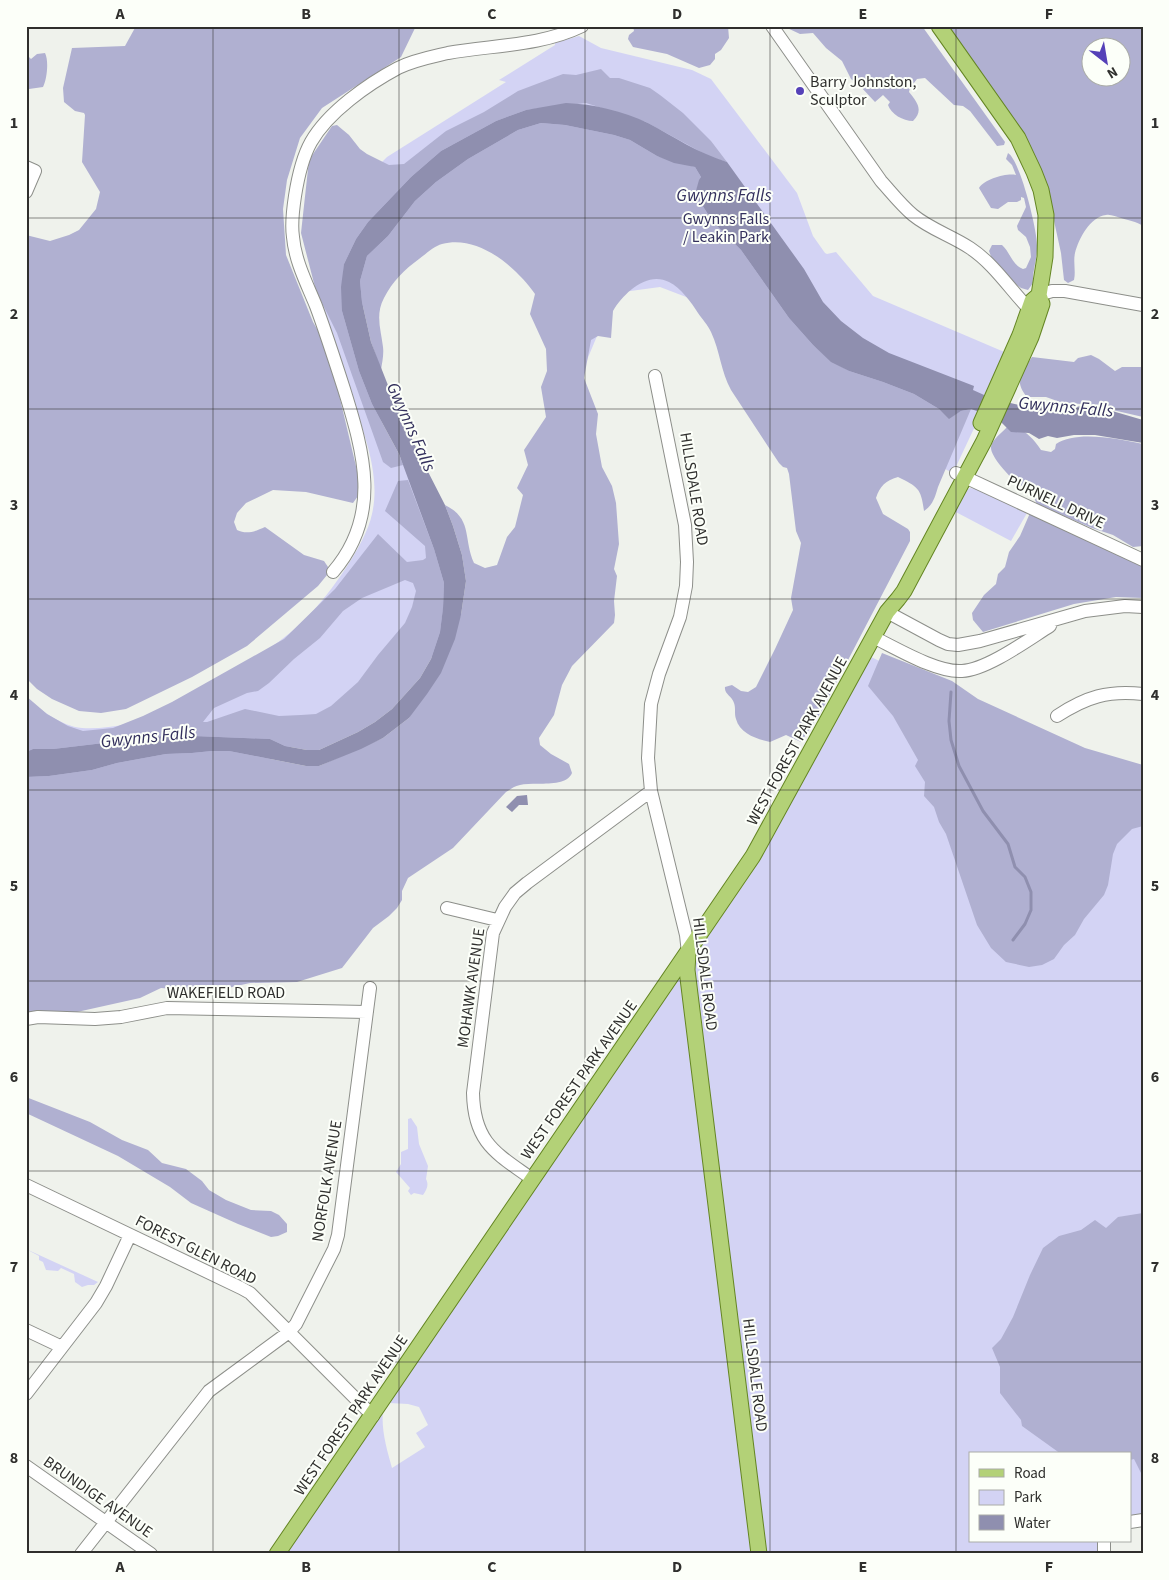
<svg xmlns="http://www.w3.org/2000/svg" width="1169" height="1580" font-family="'Source Sans 3',sans-serif">
  <style>
    .green { fill: #d3d3f4 }
    .forest { fill: #b0b0d1; fill-rule: evenodd }
    .water { fill: #8f8faf }
    .lines { fill: none; stroke-linecap: round; stroke-linejoin: round }
    .stream { stroke: #8f8faf; stroke-width: 3 }
    .minor-casing { stroke: #8d8f8a; stroke-width: 14 }
    .major-casing { stroke: #648523; stroke-width: 17 }
    .minor { stroke: #fff; stroke-width: 12 }
    .major { stroke: #b3d177; stroke-width: 15 }
    .grid { fill: none; stroke: #2f2f2d; stroke-width: 1; stroke-opacity: 0.55 }
    .poi-dot { fill: #5541b8; stroke: #fcfff9; stroke-width: 2 }
    .labels { text-anchor: middle; dominant-baseline: central; stroke-width: 4; stroke-linejoin: round; paint-order: stroke }
    .poi-label { font-size: 16px; fill: #2f2f2d; stroke: #fcfff9; text-anchor: start }
    .park-label { font-size: 16px; fill: #34305d; stroke: #fcfff9 }
    .street-label { font-size: 16px; fill: #2f2f2d; stroke: #fcfff9 }
    .water-label { font-size: 18px; font-style: italic; fill: #33305d; stroke: #fcfff9 }
    .neatline { fill: none; stroke: #2f2f2d; stroke-width: 2 }
    .grid-label { font-size: 16px; text-anchor: middle; font-weight: bold; fill: #2f2f2d }
  </style>
  <rect width="100%" height="100%" fill="#eff2ec"/>
  <path class="green" d="M 579,36 L 601,48 L 692,70 L 711,79 L 797,193 L 813,236 L 825,253 L 827,254 L 836,252 L 873,296 L 1009,354 L 953,473 L 816,405 L 694,300 L 660,287 L 623,292 L 605,317 L 566,410 L 553,266 L 475,186 L 350,321 L 388,442 L 403,462 L 469,633 L 26,913 L 26,698 C 41,710 61,726 82,728 C 96,729 113,727 127,724 C 145,719 162,708 178,699 C 218,679 267,655 300,624 C 324,603 366,545 372,514 C 381,475 364,434 352,397 C 341,361 330,327 316,293 L 369,175 L 387,157 L 506,82 L 499,80 L 555,45 L 555,43 Z
    M 970,488 L 976,489 L 1027,513 L 1011,541 L 952,510 L 963,492 Z
    M 871,657 L 1041,737 L 1143,771 L 1143,1514 L 1130,1517 L 1130,1454 L 970,1454 L 970,1541 L 1098,1541 L 1098,1554 L 285,1554 L 383,1411 C 381,1430 387,1450 392,1468 L 425,1447 L 416,1433 L 428,1425 L 419,1407 L 408,1404 L 389,1403 L 755,868 Z
    M 411,1118 L 417,1127 L 419,1144 L 428,1166 L 426,1179 C 429,1185 427,1189 423,1195 L 414,1193 L 411,1195 L 408,1191 L 410,1188 L 396,1172 L 401,1164 L 401,1152 L 408,1149 L 408,1119 Z
    M 26,1249 L 98,1282 L 94,1285 L 88,1285 L 82,1287 L 75,1282 L 74,1274 L 61,1268 L 58,1271 L 46,1270 L 43,1262 L 39,1260 L 39,1256 Z"/>
  <path class="forest" d="M 136,26 L 416,26 L 401,57 L 322,108 L 300,138 L 287,180 L 283,209 L 286,255 L 313,322 L 328,348 L 359,479 L 358,496 L 353,503 L 306,492 L 273,490 L 246,503 L 237,513 L 234,522 L 237,530 C 247,535 256,531 265,527 L 304,555 L 324,561 L 328,567 L 327,575 L 318,586 L 247,646 L 192,677 L 126,709 L 101,713 L 79,711 L 52,699 L 37,689 L 26,678 L 26,235 L 50,241 L 69,235 L 79,230 L 96,209 L 100,192 L 82,162 L 85,115 L 84,113 L 75,111 L 64,102 L 63,88 L 72,48 L 125,46 Z
    M 633,26 L 728,26 L 729,38 L 721,50 L 715,54 L 715,59 L 710,65 L 699,68 L 667,54 L 633,47 L 628,39 L 629,35 L 634,31 Z
    M 783,26 L 922,26 L 1005,142 L 1004,145 L 997,146 L 970,111 L 963,106 L 954,105 L 925,78 L 917,79 L 910,88 L 909,92 C 917,102 924,110 913,121 C 903,121 891,114 888,105 L 890,102 L 883,95 L 875,102 L 860,86 L 851,79 L 842,61 L 826,48 L 813,33 L 800,34 Z
    M 944,26 L 1143,26 L 1143,226 C 1135,221 1130,221 1121,218 C 1116,217 1111,214 1106,215 C 1090,217 1079,238 1075,253 C 1073,262 1076,271 1074,280 L 1068,283 L 1064,280 L 1061,253 L 1049,198 ZM 1092,48 L 1122,48 L 1122,78 L 1092,78 Z
    M 45,53 C 49,61 47,79 43,87 L 29,89 L 26,87 L 26,54 L 31,59 L 37,54 Z
    M 601,69 L 610,78 L 619,78 L 650,88 L 660,95 L 683,113 L 711,141 L 727,162 L 710,157 L 646,122 L 586,103 L 526,110 L 496,121 L 441,151 L 411,177 L 368,222 L 356,239 L 344,264 L 342,311 L 359,371 L 372,404 L 399,454 L 403,465 L 391,468 L 383,462 L 337,333 L 316,291 L 301,233 L 309,160 L 332,126 L 337,125 L 349,135 L 360,149 L 367,154 L 389,165 L 404,164 L 446,131 L 484,112 L 518,91 L 563,74 L 576,75 Z
    M 541,123 L 565,125 L 614,135 L 630,140 L 657,156 L 695,167 L 701,177 L 695,194 L 713,222 L 741,250 L 789,318 L 813,345 L 831,361 L 849,371 L 883,382 L 914,394 L 939,409 L 949,418 L 961,411 L 971,409 L 938,487 C 935,497 933,505 924,511 C 921,488 918,487 898,477 C 885,481 880,486 876,498 L 883,514 L 908,529 L 910,532 L 910,541 L 821,712 L 801,742 L 786,735 L 770,742 C 757,739 740,734 736,719 C 734,714 736,708 734,703 C 732,696 724,694 725,687 L 732,685 L 741,691 L 748,692 L 756,687 L 775,649 L 793,610 L 791,598 L 801,543 L 796,531 L 789,474 L 787,468 L 783,467 L 779,463 L 731,390 C 721,372 720,351 711,332 C 708,325 702,319 698,313 C 691,302 681,288 669,282 C 647,271 624,293 613,311 L 611,338 L 598,336 L 591,340 L 584,378 L 598,414 L 596,434 L 602,467 L 612,486 L 616,503 L 619,544 L 614,569 L 617,576 L 614,601 L 615,615 L 614,623 L 572,666 L 562,685 L 554,715 L 539,738 L 540,745 L 551,754 L 569,764 L 572,773 C 565,789 534,781 520,785 C 514,786 511,789 506,792 L 453,848 L 408,878 L 402,891 L 402,900 L 397,908 L 389,916 L 373,928 L 342,968 L 297,982 L 250,983 L 210,992 L 161,988 L 140,998 L 68,1014 L 26,1013 L 26,777 L 49,776 L 92,770 L 117,763 L 166,754 L 192,753 L 212,751 L 229,751 L 306,766 L 319,766 L 383,738 L 409,718 L 461,615 L 466,581 L 462,555 L 453,526 L 445,505 C 473,519 463,538 474,563 L 485,568 L 497,565 L 507,537 L 515,527 L 523,495 L 517,488 L 528,465 L 524,450 L 546,417 L 541,387 L 547,371 L 546,349 L 530,314 L 535,294 C 516,267 478,234 442,244 C 434,246 426,254 419,259 C 405,269 392,282 384,298 C 375,315 381,330 383,347 C 384,355 382,363 381,370 L 371,342 L 362,302 L 360,281 L 367,256 L 388,236 L 415,201 L 436,182 L 468,159 L 518,130 Z
    M 1008,153 C 1020,160 1037,229 1037,245 C 1038,258 1032,270 1033,283 L 1028,290 L 1021,288 L 1017,285 L 992,259 L 989,251 L 992,245 L 1002,245 C 1010,252 1012,265 1023,269 L 1026,268 L 1031,257 L 1030,247 L 1026,237 L 1018,230 L 1017,226 L 1026,207 L 1024,198 L 1021,197 L 1021,200 L 1017,202 L 1008,202 L 998,209 L 991,208 L 979,188 C 985,179 1006,173 1016,175 L 1012,165 L 1006,159 Z
    M 1091,355 L 1099,359 L 1115,371 L 1122,367 L 1143,367 L 1143,417 L 1091,405 L 1060,402 L 1046,397 L 1027,397 C 1013,380 1022,373 1032,357 L 1074,362 L 1078,358 Z
    M 1008,426 C 1025,429 1032,437 1041,450 L 1051,452 L 1055,449 L 1056,444 C 1077,430 1118,439 1143,444 L 1143,546 L 1133,547 L 1113,535 L 1092,528 L 1048,509 L 1039,508 L 1034,498 L 1038,490 C 1033,489 1027,489 1023,487 C 1014,482 990,457 991,447 C 992,439 1003,432 1008,426 Z
    M 408,480 L 434,549 L 444,583 L 443,609 L 440,632 L 431,659 L 420,678 L 392,709 L 375,722 L 358,732 L 319,750 L 307,750 L 285,746 L 270,739 L 194,736 L 163,736 L 53,749 L 33,749 L 26,752 L 26,696 L 47,714 L 68,726 L 83,731 L 113,728 L 143,716 L 172,702 L 284,639 L 335,589 L 378,534 L 407,562 L 423,560 L 426,558 L 425,546 L 385,511 L 398,481 ZM 405,580 L 413,583 L 416,591 L 412,607 L 405,623 L 378,655 L 358,682 L 331,706 L 316,714 L 301,715 L 279,716 L 245,709 L 207,722 L 203,722 L 214,708 L 247,693 L 258,691 L 269,683 L 294,659 L 320,638 L 343,611 L 362,598 Z
    M 1030,513 L 1143,565 L 1143,598 L 1116,597 L 1074,604 L 983,632 L 973,620 L 972,613 L 984,595 L 996,584 L 998,574 L 1005,567 L 1009,552 L 1020,536 Z
    M 882,653 L 952,681 L 978,699 L 1085,748 L 1143,765 L 1143,826 L 1132,829 L 1117,844 L 1113,854 L 1108,885 L 1104,895 L 1084,919 L 1075,935 L 1064,945 L 1054,959 L 1042,965 L 1029,967 L 1006,962 L 991,948 L 977,925 L 946,834 L 939,822 L 934,807 L 924,796 L 925,782 L 915,766 L 918,760 L 893,716 L 868,686 Z
    M 26,1097 L 90,1122 L 122,1140 L 148,1150 L 162,1163 L 186,1169 L 202,1181 L 209,1190 L 226,1200 L 251,1210 L 271,1211 L 279,1215 L 287,1224 L 287,1232 L 278,1236 L 271,1237 L 238,1224 L 191,1203 L 170,1187 L 118,1156 L 26,1113 Z
    M 1143,1213 L 1143,1477 L 1134,1459 L 1130,1460 L 1130,1454 L 1061,1454 L 1022,1426 L 1021,1420 L 1000,1393 L 1000,1367 L 992,1348 L 1001,1339 L 1013,1317 L 1030,1275 L 1043,1248 L 1059,1236 L 1081,1230 L 1095,1220 L 1106,1228 L 1118,1217 Z"/>
  <path class="water" d="M 566,103 C 593,104 623,111 648,123 C 674,137 698,153 727,162 L 804,269 L 823,302 L 841,321 L 863,338 L 889,353 L 974,386 L 973,390 L 993,399 L 1024,406 L 1037,403 L 1062,407 L 1095,406 L 1143,420 L 1143,443 L 1095,435 L 1074,435 L 1057,438 L 1048,436 L 1039,439 L 1029,433 L 1011,432 L 997,418 L 971,409 L 961,411 L 949,419 L 939,409 L 914,394 L 883,382 L 849,371 L 831,362 L 813,345 L 789,318 L 741,250 L 713,222 L 695,194 L 699,180 L 701,177 L 695,167 L 674,163 L 657,156 L 630,140 L 614,135 L 565,125 L 541,123 L 518,130 L 468,159 L 436,182 L 415,201 L 388,236 L 367,256 L 360,281 L 362,302 L 371,342 L 393,398 L 421,458 L 445,505 L 453,526 L 462,555 L 466,581 L 461,615 L 455,639 L 441,673 L 427,694 L 409,718 L 383,738 L 361,749 L 319,766 L 306,766 L 229,751 L 212,751 L 192,753 L 166,754 L 117,763 L 92,770 L 49,776 L 26,777 L 26,752 L 33,749 L 53,749 L 163,736 L 194,736 L 270,739 L 285,746 L 307,750 L 319,750 L 358,732 L 375,722 L 392,709 L 420,678 L 431,659 L 440,632 L 443,608 L 444,583 L 434,549 L 399,454 L 372,404 L 359,371 L 342,311 L 341,287 L 344,264 L 356,239 L 368,222 L 411,177 L 441,151 L 496,121 L 526,110 Z
    M 527,795 L 528,805 L 519,805 L 512,812 L 506,807 L 517,796 Z"/>
  <g class="lines">
    <path class="stream" d="M 951,692 L 949,721 L 951,740 L 959,766 L 983,811 L 1008,844 L 1015,867 L 1025,877 L 1031,892 L 1031,910 L 1025,924 L 1013,940"/>
    <defs>
      <path id="minor" d="M 772,26 L 881,181 C 891,192 901,205 913,215 C 930,229 952,236 970,248 C 993,263 1010,289 1029,309
        M 26,167 L 35,171 L 26,192
        M 1039,295 L 1052,291 L 1065,291 L 1143,305
        M 655,376 L 685,525 L 687,562 L 686,586 L 680,617 L 659,674 L 651,704 L 648,758 L 651,791 L 686,935 L 688,953
        M 956,473 L 1143,560
        M 333,572 C 382,515 364,453 344,389 C 335,361 326,333 316,306 C 307,284 295,261 293,237 C 291,224 293,209 295,196 C 298,177 302,158 311,142 C 328,112 368,84 398,68 C 414,60 431,57 448,53 C 493,45 541,46 582,26
        M 887,612 L 939,640 L 948,644 L 958,645 L 980,641 L 1085,611 L 1125,606 L 1143,607
        M 873,637 C 896,648 937,673 962,671 C 987,670 1029,639 1050,626
        M 1057,716 C 1086,697 1108,690 1143,694
        M 447,908 L 497,920
        M 26,1019 L 38,1017 L 95,1019 L 121,1017 L 167,1008 L 367,1012
        M 532,1179 C 496,1153 474,1143 473,1093 L 493,933 L 505,907 L 515,893 L 527,883 L 651,791
        M 26,1185 L 241,1288 L 250,1293 L 373,1416
        M 26,1330 L 62,1347
        M 26,1394 L 96,1303 L 106,1286 L 130,1235
        M 26,1466 L 151,1554
        M 1130,1522 L 1143,1520
        M 81,1554 L 209,1391 L 289,1332 L 296,1324 L 334,1249 L 338,1235 L 370,988
        M 1104,1554 L 1104,1541"/>
      <path id="major" d="M 981,423 L 1020,335 L 1032,301 L 1039,295
        M 688,953 L 687,970 L 759,1554
        M 277,1554 L 753,856 L 887,612 L 898,599 L 904,591 L 984,441 L 1031,337 L 1042,304 L 1039,295 L 1045,257 L 1046,215 L 1041,190 L 1034,172 L 1018,138 L 939,26"/>
    </defs>
    <use href="#minor" class="minor-casing"/>
    <use href="#major" class="major-casing"/>
    <use href="#minor" class="minor"/>
    <use href="#major" class="major"/>
  </g>
  <path class="grid" d="M 213,26 L 213,1554M 399,26 L 399,1554M 585,26 L 585,1554M 770,26 L 770,1554M 956,26 L 956,1554M 26,218 L 1143,218M 26,409 L 1143,409M 26,599 L 1143,599M 26,790 L 1143,790M 26,981 L 1143,981M 26,1171 L 1143,1171M 26,1362 L 1143,1362"/>
  <circle class="poi-dot" cx="800" cy="91" r="5"/>
  <g class="labels">
    <g class="poi-label">
      <text x="810" y="82">Barry Johnston,<tspan x="810" dy="18">Sculptor</tspan></text>
    </g>
    <g class="park-label">
      <text x="726" y="219">Gwynns Falls<tspan x="726" dy="18">/ Leakin Park</tspan></text>
    </g>
    <g class="street-label">
      <text transform="translate(694 489) rotate(81)">HILLSDALE ROAD</text>
      <text transform="translate(1056 502) rotate(25)">PURNELL DRIVE</text>
      <text transform="translate(797 741) rotate(-61)">WEST FOREST PARK AVENUE</text>
      <text transform="translate(705 974) rotate(83)">HILLSDALE ROAD</text>
      <text transform="translate(471 988) rotate(-82)">MOHAWK AVENUE</text>
      <text x="226" y="993">WAKEFIELD ROAD</text>
      <text transform="translate(579 1080) rotate(-55)">WEST FOREST PARK AVENUE</text>
      <text transform="translate(327 1181) rotate(-81)">NORFOLK AVENUE</text>
      <text transform="translate(196 1250) rotate(27)">FOREST GLEN ROAD</text>
      <text transform="translate(755 1375) rotate(83)">HILLSDALE ROAD</text>
      <text transform="translate(351 1415) rotate(-56)">WEST FOREST PARK AVENUE</text>
      <text transform="translate(98 1497) rotate(35)">BRUNDIGE AVENUE</text>
    </g>
    <g class="water-label">
      <text x="724" y="195">Gwynns Falls</text>
      <text transform="translate(1066 407) rotate(5)">Gwynns Falls</text>
      <text transform="translate(411 427) rotate(66)">Gwynns Falls</text>
      <text transform="translate(148 737) rotate(-6)">Gwynns Falls</text>
    </g>
  </g>
  <rect width="1169" height="1580" fill="none" stroke="#fcfff9" stroke-width="55"/>
  <rect x="969" y="1452" width="162" height="90" fill="#fcfff9" stroke="#aaaca7"/>
  <rect x="979" y="1469" width="25" height="8" fill="#b3d177" stroke="#aaaca7"/>
  <text x="1014" y="1478" font-size="15" fill="#2f2f2d">Road</text>
  <rect x="979" y="1490" width="25" height="15" fill="#d3d3f4" stroke="#aaaca7"/>
  <text x="1014" y="1502" font-size="15" fill="#2f2f2d">Park</text>
  <rect x="979" y="1515" width="25" height="15" fill="#8f8faf" stroke="#aaaca7"/>
  <text x="1014" y="1528" font-size="15" fill="#2f2f2d">Water</text>
  <g transform="translate(1106 62) rotate(149)"><circle r="24" fill="#fcfff9" stroke="#aaaca7"/>
  <path d="M0-4L9 19L0 12L-9 19Z" fill="#5541b8"/>
  <text y="-8" font-size="14" font-weight="bold" text-anchor="middle" fill="#2f2f2d">N</text>
  </g>
  <rect x="28" y="28" width="1114" height="1524" class="neatline"/>
  <g class="grid-label">
    <text x="120" y="19">A</text>
    <text x="306" y="19">B</text>
    <text x="492" y="19">C</text>
    <text x="677" y="19">D</text>
    <text x="863" y="19">E</text>
    <text x="1049" y="19">F</text>
    <text x="14" y="128">1</text>
    <text x="1155" y="128">1</text>
    <text x="14" y="319">2</text>
    <text x="1155" y="319">2</text>
    <text x="14" y="510">3</text>
    <text x="1155" y="510">3</text>
    <text x="14" y="700">4</text>
    <text x="1155" y="700">4</text>
    <text x="14" y="891">5</text>
    <text x="1155" y="891">5</text>
    <text x="14" y="1082">6</text>
    <text x="1155" y="1082">6</text>
    <text x="14" y="1272">7</text>
    <text x="1155" y="1272">7</text>
    <text x="14" y="1463">8</text>
    <text x="1155" y="1463">8</text>
    <text x="120" y="1572">A</text>
    <text x="306" y="1572">B</text>
    <text x="492" y="1572">C</text>
    <text x="677" y="1572">D</text>
    <text x="863" y="1572">E</text>
    <text x="1049" y="1572">F</text>
  </g>
</svg>
